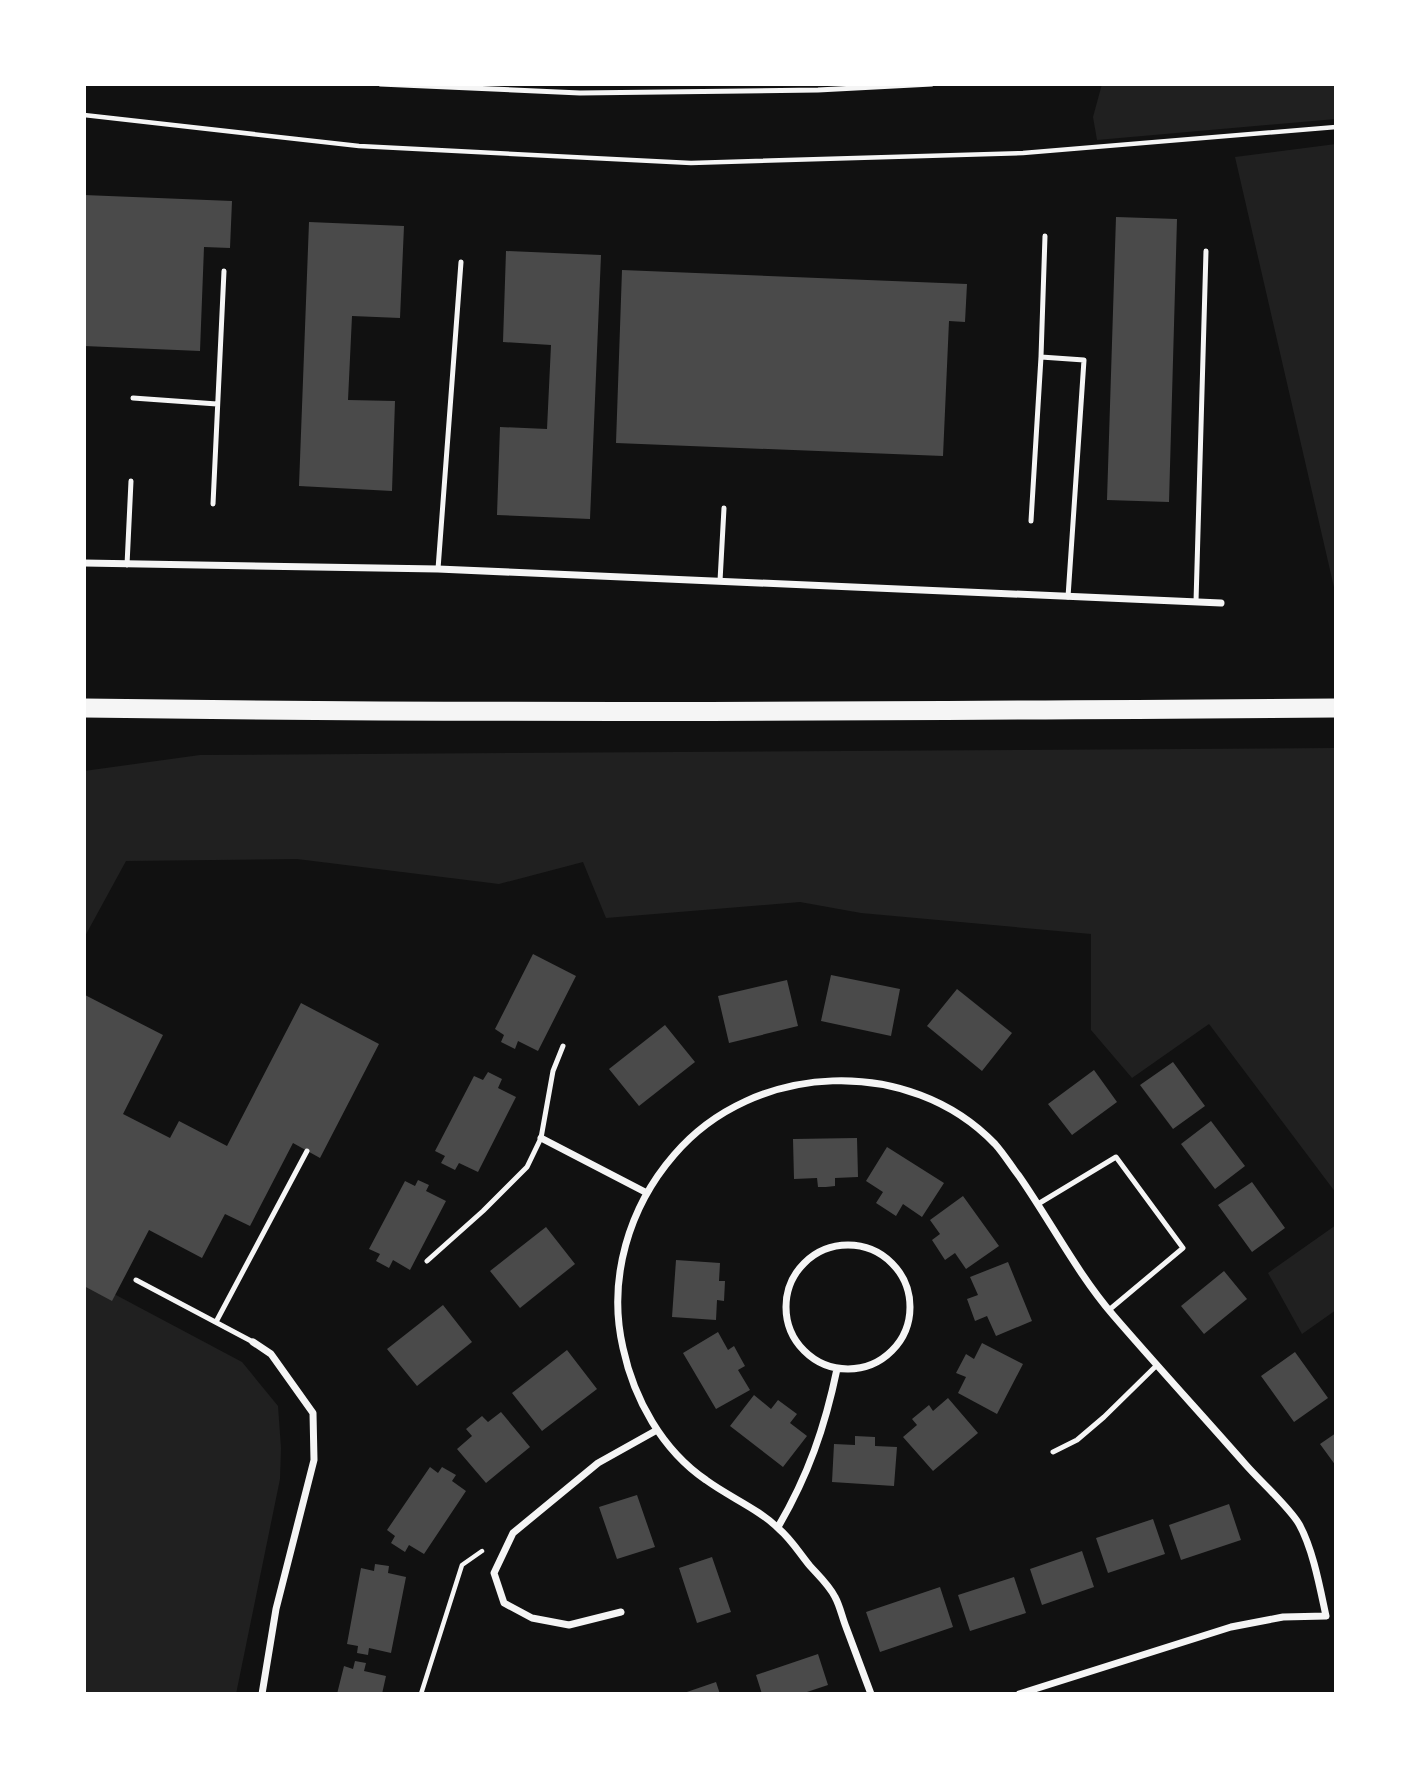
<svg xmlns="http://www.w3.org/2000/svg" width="1420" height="1778" font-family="Barlow,sans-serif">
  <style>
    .green { fill: #202020 }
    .building { fill: #4a4a4a }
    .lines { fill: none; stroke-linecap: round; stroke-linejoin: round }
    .path { stroke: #f5f5f5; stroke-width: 4.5 }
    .service { stroke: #f5f5f5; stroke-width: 5 }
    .minor { stroke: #f5f5f5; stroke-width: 7 }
    .trunk { stroke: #f5f5f5; stroke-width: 19 }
  </style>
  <rect width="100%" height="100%" fill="#111"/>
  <path class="green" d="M 1102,84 L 1336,84 L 1336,119 L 1097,140 L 1093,117 Z
    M 1336,144 L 1336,596 L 1235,157 Z
    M 1336,748 L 1336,1193 L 1209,1024 L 1132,1078 L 1091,1030 L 1091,934 L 861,913 L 800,902 L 606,918 L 583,862 L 499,884 L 297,859 L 126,861 L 84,938 L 84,771 L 200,755 Z
    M 1336,1225 L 1336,1310 L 1302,1334 L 1268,1273 Z
    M 84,1278 L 242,1362 L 278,1406 L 281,1448 L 280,1479 L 236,1694 L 84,1694 Z"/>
  <path class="building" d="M 84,195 L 232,201 L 230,248 L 204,247 L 200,351 L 84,346 Z
    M 1116,217 L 1177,219 L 1169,502 L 1107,500 Z
    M 309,222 L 404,226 L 400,318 L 352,316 L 348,400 L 395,401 L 392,491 L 299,486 Z
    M 506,251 L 601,255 L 590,519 L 497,515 L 500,427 L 547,429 L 551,345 L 503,342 Z
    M 622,270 L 967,284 L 965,322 L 949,321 L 943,456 L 616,443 Z
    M 533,954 L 576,976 L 538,1051 L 518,1041 L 515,1049 L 501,1042 L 504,1035 L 495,1029 Z
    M 831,975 L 900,989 L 891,1036 L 821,1021 Z
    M 787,980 L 798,1026 L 729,1043 L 718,996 Z
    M 957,989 L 1012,1033 L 982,1071 L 927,1026 Z
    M 85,995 L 163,1035 L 123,1114 L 170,1138 L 179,1121 L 227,1146 L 301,1003 L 379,1044 L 320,1158 L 293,1143 L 250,1226 L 225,1214 L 202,1258 L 149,1230 L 112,1301 L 84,1286 L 84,1185 L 86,1180 L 84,1179 Z
    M 665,1025 L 695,1062 L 639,1106 L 609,1069 Z
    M 1173,1062 L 1205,1106 L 1173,1129 L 1140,1085 Z
    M 1094,1070 L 1117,1102 L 1072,1135 L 1048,1104 Z
    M 488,1072 L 502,1079 L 498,1088 L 516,1097 L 478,1172 L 459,1163 L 455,1170 L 441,1163 L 445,1156 L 435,1151 L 474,1076 L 483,1080 Z
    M 1211,1121 L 1245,1166 L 1215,1189 L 1181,1144 Z
    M 857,1138 L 858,1177 L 835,1178 L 835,1186 L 826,1187 L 818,1187 L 817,1178 L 794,1179 L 793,1139 Z
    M 887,1147 L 944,1183 L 922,1217 L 903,1204 L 896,1216 L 876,1203 L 883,1192 L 866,1181 Z
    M 418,1180 L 429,1185 L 426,1191 L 446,1201 L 410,1270 L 393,1260 L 389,1268 L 376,1261 L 380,1254 L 369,1249 L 405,1181 L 415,1186 Z
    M 1252,1182 L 1285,1228 L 1252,1252 L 1218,1205 Z
    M 963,1196 L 999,1246 L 966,1269 L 955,1253 L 945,1260 L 932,1240 L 940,1234 L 930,1220 Z
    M 546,1227 L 575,1264 L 520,1308 L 490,1271 Z
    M 676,1260 L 720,1263 L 719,1281 L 725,1281 L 724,1301 L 717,1300 L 716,1320 L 672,1317 Z
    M 1008,1262 L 1032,1321 L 996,1336 L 987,1316 L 975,1321 L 967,1299 L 978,1295 L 970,1277 Z
    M 1224,1271 L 1247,1299 L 1204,1334 L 1181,1306 Z
    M 443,1305 L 472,1342 L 417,1386 L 387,1349 Z
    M 718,1332 L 728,1350 L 734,1346 L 740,1357 L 745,1366 L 738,1370 L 750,1390 L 716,1409 L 683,1353 Z
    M 982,1343 L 1023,1364 L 997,1414 L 958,1393 L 966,1377 L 956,1373 L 966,1354 L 974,1359 Z
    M 567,1350 L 597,1389 L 542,1431 L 512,1393 Z
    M 1295,1352 L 1328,1398 L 1294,1422 L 1261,1376 Z
    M 754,1395 L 771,1409 L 778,1400 L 797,1414 L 790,1423 L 807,1436 L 783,1467 L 730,1426 Z
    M 948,1398 L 978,1433 L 933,1471 L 903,1437 L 917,1425 L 912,1419 L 929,1405 L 933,1411 Z
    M 501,1412 L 530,1447 L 486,1483 L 457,1449 L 472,1436 L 466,1429 L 482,1416 L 488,1422 Z
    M 1336,1433 L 1336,1466 L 1320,1444 Z
    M 855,1436 L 875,1437 L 875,1446 L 897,1447 L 894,1486 L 832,1482 L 834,1444 L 855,1445 Z
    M 430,1467 L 438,1473 L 442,1467 L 456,1475 L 452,1481 L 466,1491 L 424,1554 L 409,1545 L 405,1552 L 391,1543 L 395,1536 L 387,1530 Z
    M 637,1495 L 655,1547 L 617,1559 L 599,1507 Z
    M 1229,1504 L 1241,1540 L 1181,1560 L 1169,1525 Z
    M 1153,1519 L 1165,1554 L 1108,1573 L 1096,1538 Z
    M 1082,1551 L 1094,1587 L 1042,1605 L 1030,1569 Z
    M 712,1557 L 731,1612 L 697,1623 L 679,1568 Z
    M 375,1564 L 389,1566 L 388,1573 L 406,1577 L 391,1653 L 369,1648 L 368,1655 L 357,1653 L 358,1646 L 347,1644 L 361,1568 L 374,1571 Z
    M 1014,1577 L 1026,1613 L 970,1631 L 958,1595 Z
    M 940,1587 L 953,1627 L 880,1652 L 866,1612 Z
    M 818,1654 L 828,1685 L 801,1694 L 762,1694 L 756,1675 Z
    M 355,1661 L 366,1663 L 364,1671 L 386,1676 L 382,1694 L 337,1694 L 344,1666 L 353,1669 Z
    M 716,1682 L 720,1694 L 681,1694 Z"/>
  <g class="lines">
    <path class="path" d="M 84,115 L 359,146 L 691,163 L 1023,153 L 1336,127
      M 421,1694 L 462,1565 L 482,1551"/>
    <path class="service" d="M 380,84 L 580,93 L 818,90 L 932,84
      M 1041,357 L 1045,236
      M 133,398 L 217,404
      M 213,504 L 224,271
      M 1031,521 L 1041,357 L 1084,360 L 1068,597
      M 127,565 L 131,481
      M 438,569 L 461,262
      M 720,581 L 724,508
      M 1196,602 L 1206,251
      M 1038,1204 L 1116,1157 L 1183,1248 L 1109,1310
      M 427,1261 L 483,1211 L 527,1167 L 541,1138 L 553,1071 L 563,1046
      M 136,1280 L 253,1342
      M 216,1322 L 307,1151
      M 1053,1452 L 1077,1440 L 1104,1417 L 1157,1365"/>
    <path class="minor" d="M 84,563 L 438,569 L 1221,603
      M 541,1138 L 647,1193
      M786 1307a62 62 0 1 1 124 0a62 62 0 1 1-124 0Z
      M 253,1342 L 271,1354 L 313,1413 L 314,1460 L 276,1609 L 262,1694
      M 778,1527 C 808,1476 825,1427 837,1369
      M 621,1612 L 569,1625 L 532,1618 L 504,1603 L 494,1573 L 513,1533 L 598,1463 L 657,1430
      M 871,1694 C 863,1672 854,1649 846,1627 C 842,1617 840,1606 835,1597 C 829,1585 818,1575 810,1566 C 800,1554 791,1539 779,1529 C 759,1509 729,1497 706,1480 C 662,1450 634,1399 623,1348 C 607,1279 629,1207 674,1155 C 754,1061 910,1055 995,1144 C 1004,1154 1011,1166 1019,1176 C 1051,1222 1077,1273 1113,1315 C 1157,1366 1202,1415 1246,1465 C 1260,1481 1289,1507 1299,1524 C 1313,1549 1320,1588 1326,1616 L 1283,1617 L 1231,1627 L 1019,1694"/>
    <path class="trunk" d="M 84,708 C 501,714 919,711 1336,708"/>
  </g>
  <rect width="1420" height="1778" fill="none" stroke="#ffffff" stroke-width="172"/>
</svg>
